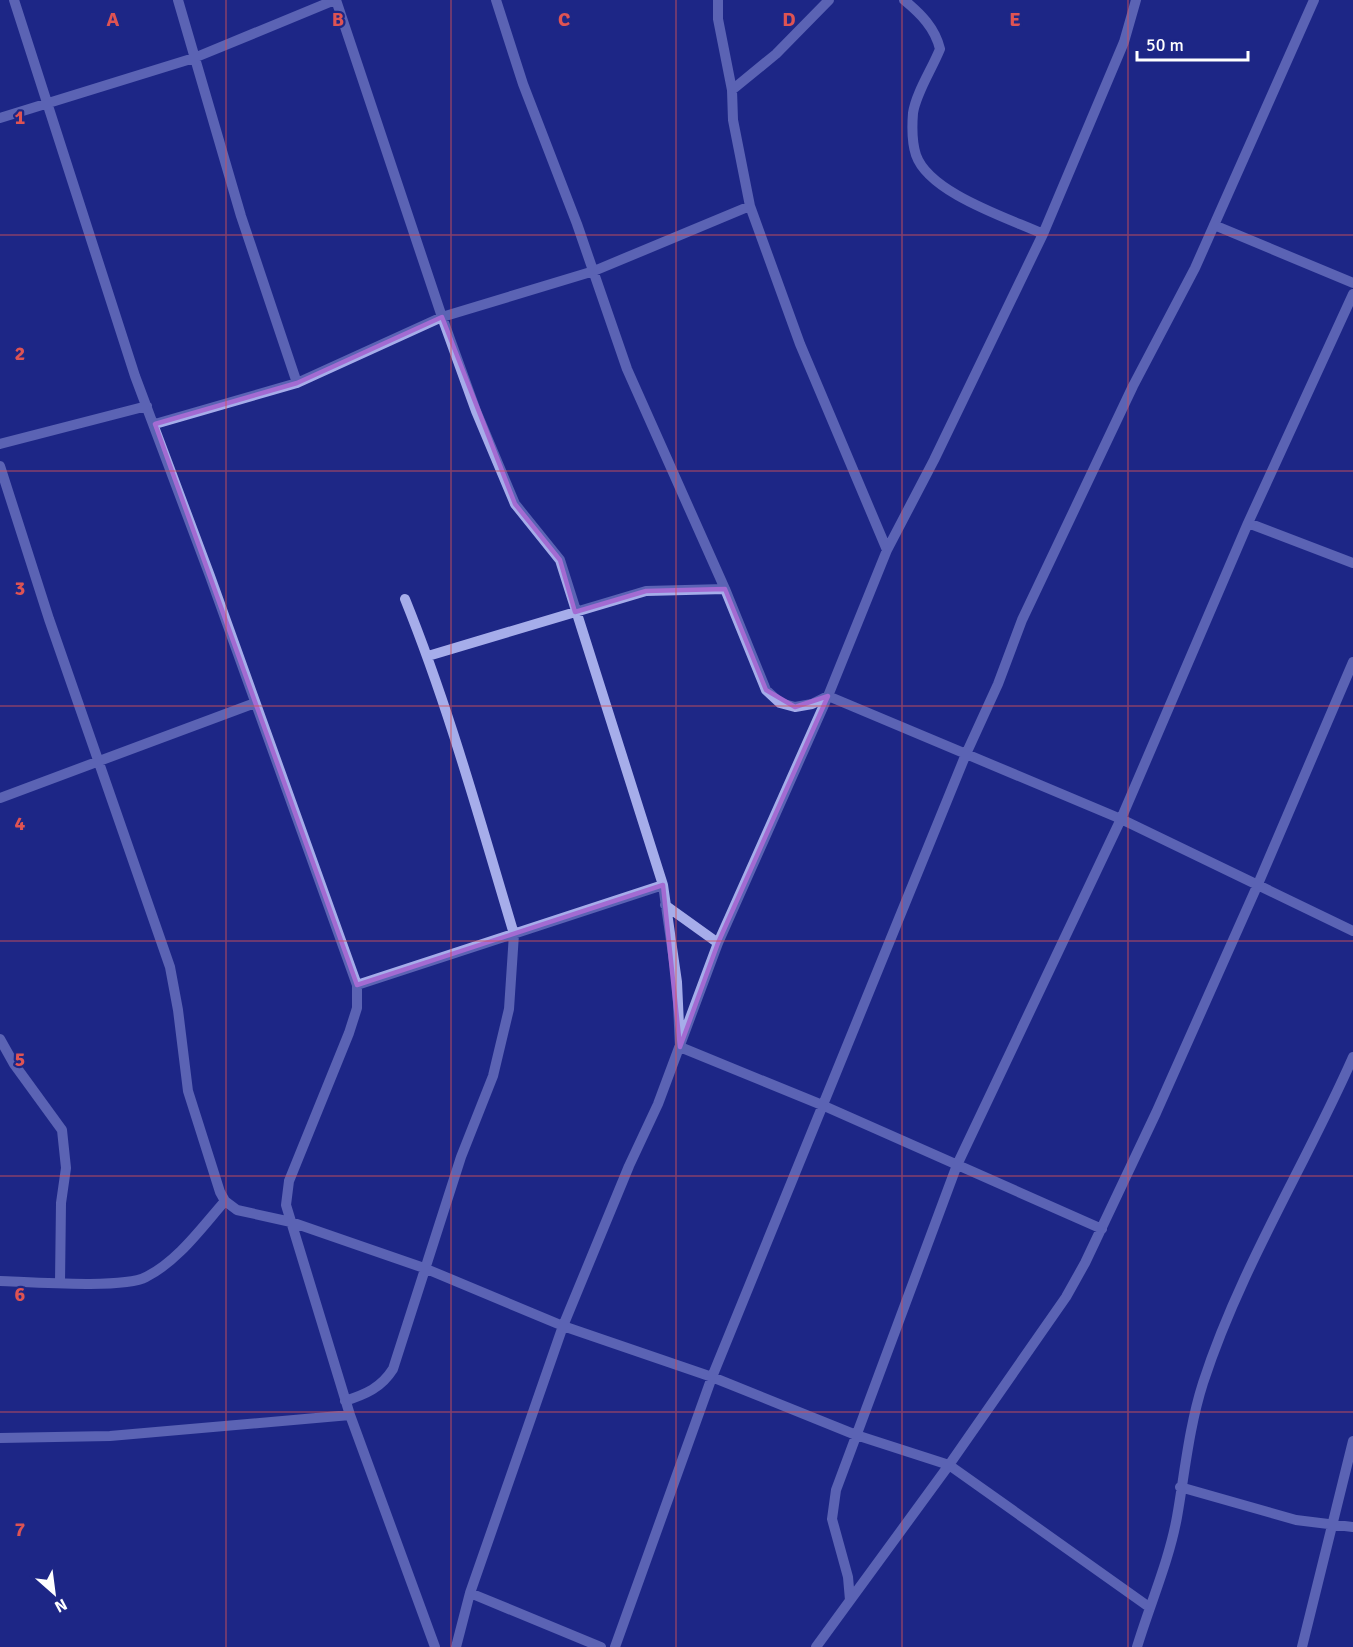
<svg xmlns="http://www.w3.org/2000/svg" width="1353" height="1647" font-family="Signika,sans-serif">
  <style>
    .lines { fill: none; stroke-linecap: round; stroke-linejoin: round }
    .minor { stroke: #a6adea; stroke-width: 10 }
    .marked { fill: none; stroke: #a36bd2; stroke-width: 4.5; stroke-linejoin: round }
    .grid { fill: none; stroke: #de5353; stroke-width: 1.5; stroke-opacity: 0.55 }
    .grid-label { font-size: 20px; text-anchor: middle; font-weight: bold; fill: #de5353; stroke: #1e2786; stroke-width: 4.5; stroke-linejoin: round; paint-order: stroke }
  </style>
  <rect width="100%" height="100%" fill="#1e2786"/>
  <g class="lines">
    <path class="minor" d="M 14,0 L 135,376 L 210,576 L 357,985 L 357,1008 L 349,1033 L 289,1181 L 286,1205 L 350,1415 L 435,1647
      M 178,0 L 241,216 L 297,383
      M 336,0 L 442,317 L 476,411 L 515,504 L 560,560 L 663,885 L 677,982 L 680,1047 L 822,1105 L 1102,1229
      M 496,0 L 523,84 L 577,224 L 627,369 L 725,589 L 766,690 L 780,703 L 795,707 L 812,704 L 828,696 L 1121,819 L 1353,931
      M 718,0 L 718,19 L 732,90 L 733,120 L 750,206 L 800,344 L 887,550
      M 904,0 C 921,14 935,28 940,49 C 932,69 916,93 913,113 C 912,126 912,143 916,155 C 929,193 1008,218 1043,234
      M 732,90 L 776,54 L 829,0
      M 0,118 L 194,58 L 335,0
      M 1214,225 L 1353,283
      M 155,424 L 297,383 L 442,317 L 594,271 L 750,206
      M 0,444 L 147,406
      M 0,466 L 49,619 L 170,967 L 178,1010 L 188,1091 L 220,1192 L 225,1201 L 237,1210 L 291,1222 L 424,1268 L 563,1326 L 712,1377 L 856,1435 L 949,1465 L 1149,1607
      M 1248,523 L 1353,563
      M 428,656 L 646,591 L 725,589
      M 0,798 L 255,703
      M 665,905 L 718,943
      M 357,985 L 663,885
      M 0,1039 L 14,1064 L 62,1130 L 66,1168 L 61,1203 L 60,1282
      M 0,1281 C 30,1282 124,1289 146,1277 C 178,1261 202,1227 225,1201
      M 345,1401 C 366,1394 381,1388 393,1369 L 461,1157 L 493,1076 L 509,1009 L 514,934 C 480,821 449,708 405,599
      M 0,1438 L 110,1436 L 350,1415
      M 1180,1487 L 1296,1520 L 1353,1527
      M 470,1593 L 601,1647
      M 850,1600 L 848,1577 L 832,1519 L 836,1490 L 957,1165 L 1121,819 L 1248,523 L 1353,294
      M 456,1647 L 470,1593 L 563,1326 L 629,1166 L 658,1104 L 718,943 L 828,696 L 887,550 L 934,460 L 1043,234 L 1124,42 L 1136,0
      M 615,1647 L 712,1377 L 966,754 L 998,684 L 1022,620 L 1133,386 L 1195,268 L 1314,0
      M 816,1647 L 949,1465 L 1066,1297 L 1085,1263 L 1156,1113 L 1258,884 L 1353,662
      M 1137,1647 C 1150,1604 1169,1561 1177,1517 C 1185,1471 1189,1427 1203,1383 C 1240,1269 1305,1166 1353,1057
      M 1302,1647 L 1353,1441"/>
  </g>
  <path d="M0 0H1353V1647H0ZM 442,317 L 515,504 L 560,560 L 575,612 L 646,591 L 725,589 L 766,690 L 795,707 L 828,696 L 718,943 L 680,1047 L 663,885 L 357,985 L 155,424 L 297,383 Z" fill="#1e2786" fill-opacity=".55" fill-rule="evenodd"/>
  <path class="marked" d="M 442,317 L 515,504 L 560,560 L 575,612 L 646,591 L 725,589 L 766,690 L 795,707 L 828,696 L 718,943 L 680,1047 L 663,885 L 357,985 L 155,424 L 297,383 Z"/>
  <path class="grid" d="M 226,0 L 226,1647M 451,0 L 451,1647M 676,0 L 676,1647M 902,0 L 902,1647M 1128,0 L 1128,1647M 0,235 L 1353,235M 0,471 L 1353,471M 0,706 L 1353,706M 0,941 L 1353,941M 0,1176 L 1353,1176M 0,1412 L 1353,1412"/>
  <g class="grid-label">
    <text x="113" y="26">A</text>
    <text x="338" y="26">B</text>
    <text x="564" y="26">C</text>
    <text x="789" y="26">D</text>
    <text x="1015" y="26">E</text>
    <text x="20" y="124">1</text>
    <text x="20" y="360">2</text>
    <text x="20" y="595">3</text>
    <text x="20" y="830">4</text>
    <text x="20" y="1066">5</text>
    <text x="20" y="1301">6</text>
    <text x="20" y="1536">7</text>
  </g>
  <g transform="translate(54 1593) rotate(152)" stroke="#1e2786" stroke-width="4.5" paint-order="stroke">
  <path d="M0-4.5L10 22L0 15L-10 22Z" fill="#ffffff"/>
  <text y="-9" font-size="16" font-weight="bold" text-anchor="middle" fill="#ffffff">N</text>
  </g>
  <path d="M1137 51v9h111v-9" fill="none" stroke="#ffffff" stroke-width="3"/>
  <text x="1146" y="51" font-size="18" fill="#ffffff" stroke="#1e2786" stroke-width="4.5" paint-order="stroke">50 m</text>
</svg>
